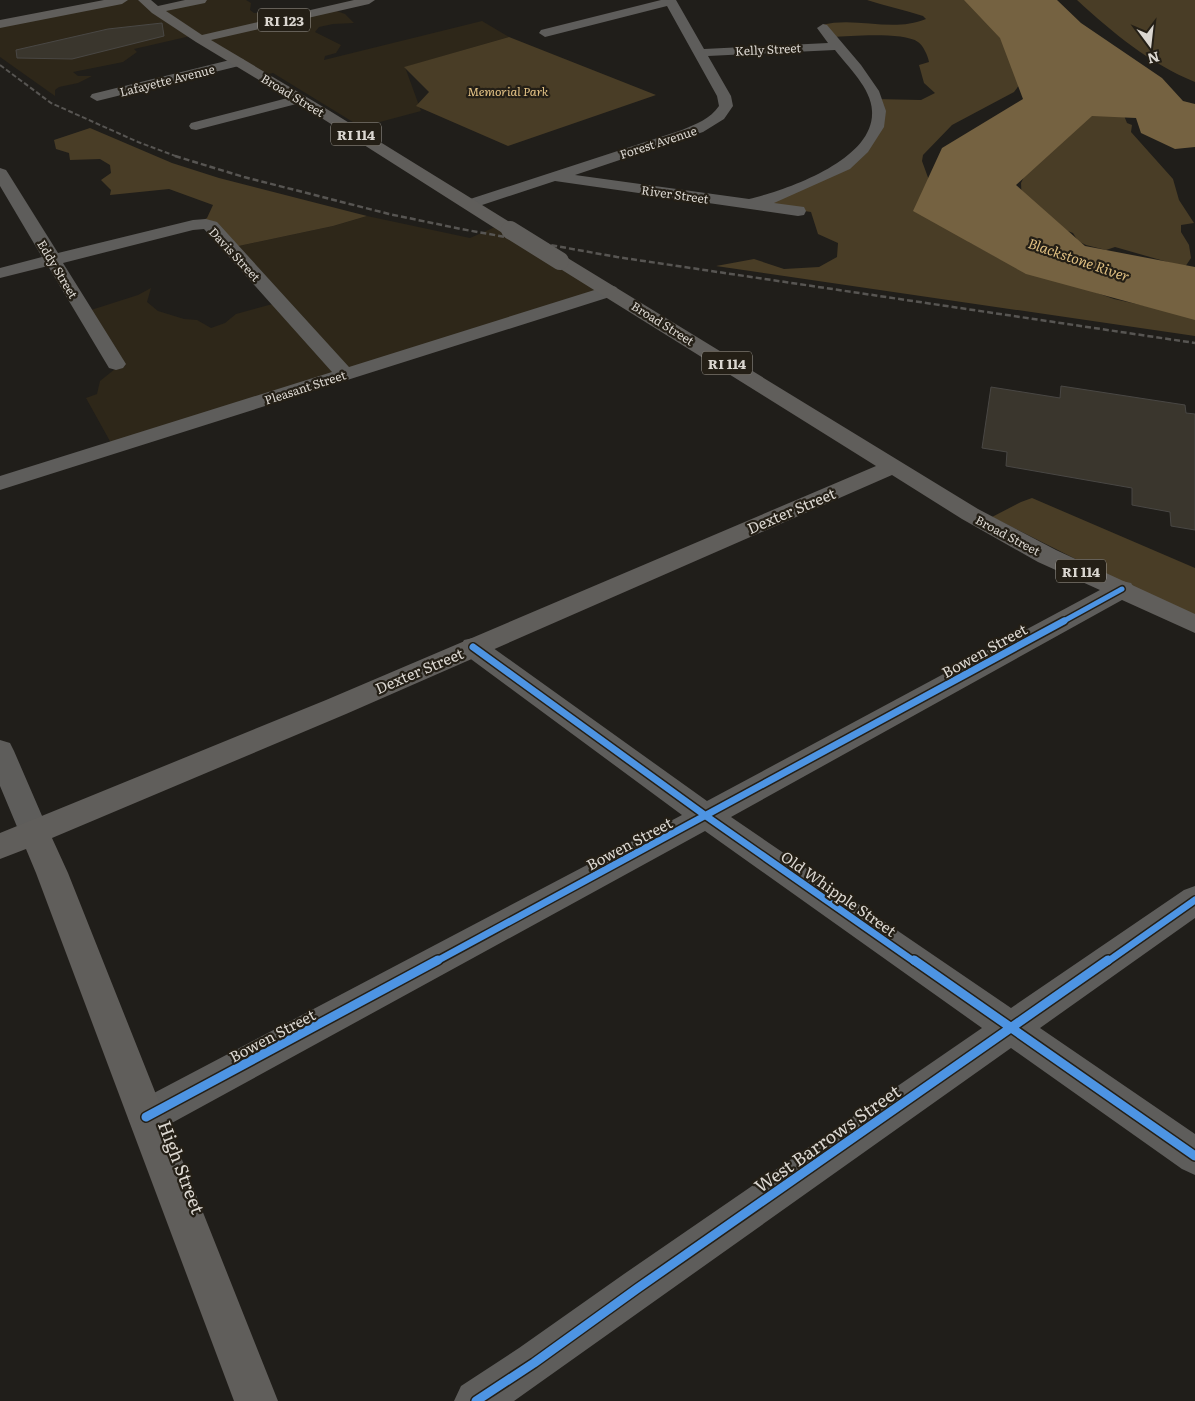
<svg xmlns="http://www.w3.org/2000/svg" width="1195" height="1401" font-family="Literata,serif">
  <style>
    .built { fill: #2e2719 }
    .green { fill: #493d26 }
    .water { fill: #756241 }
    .building { fill: #3a362d; stroke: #494744 }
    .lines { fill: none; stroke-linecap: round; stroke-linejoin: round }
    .minor { fill: #5e5d5b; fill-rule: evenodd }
    .major { fill: #605e5b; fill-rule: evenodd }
    .rail-far1 { stroke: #575552; stroke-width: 2; stroke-dasharray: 5 2.5; stroke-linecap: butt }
    .rail { stroke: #575552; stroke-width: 2.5; stroke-dasharray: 6 3; stroke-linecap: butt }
    .major-bridge { stroke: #605e5b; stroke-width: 18 }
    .cycleway-far2-casing { stroke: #241f16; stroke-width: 8 }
    .cycleway-far1-casing { stroke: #241f16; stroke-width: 10 }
    .cycleway-casing { stroke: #241f16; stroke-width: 12 }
    .cycleway-far2 { stroke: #4d94e3; stroke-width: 5 }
    .cycleway-far1 { stroke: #4d94e3; stroke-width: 7 }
    .cycleway { stroke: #4d94e3; stroke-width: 9 }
    .labels { text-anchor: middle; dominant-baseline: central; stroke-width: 4.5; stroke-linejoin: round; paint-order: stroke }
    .far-street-label { font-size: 12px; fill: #dbd7d1; stroke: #241f16 }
    .far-park-label { font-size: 12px; font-style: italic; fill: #e5c487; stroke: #241f16 }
    .shield { fill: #241f16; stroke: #a4a099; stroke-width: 1 }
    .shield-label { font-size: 14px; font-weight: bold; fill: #dbd7d1 }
    .far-water-label { font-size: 14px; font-style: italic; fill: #e0c082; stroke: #241f16 }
    .street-label { font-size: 15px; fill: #dbd7d1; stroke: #241f16 }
    .near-street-label { font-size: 18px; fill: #dbd7d1; stroke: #241f16 }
  </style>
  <rect width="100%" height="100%" fill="#201e1a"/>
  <path class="built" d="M 120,0 L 144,0 L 153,8 L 205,0 L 246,0 L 251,3 L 250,10 L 254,13 L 261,13 L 273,19 L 329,8 L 345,14 L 354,23 L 333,24 L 319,27 L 315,32 L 341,45 L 336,53 L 325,56 L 324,60 L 482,21 L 509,37 L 405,67 L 421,111 L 361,127 L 273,73 L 264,75 L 195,35 L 134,49 L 137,52 L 123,62 L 73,72 L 78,76 L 92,76 L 78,83 L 59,87 L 55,90 L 55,96 L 0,57 L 0,24 Z
    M 367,216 L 470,238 L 502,224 L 606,288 L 111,443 L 86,398 L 97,394 L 100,381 L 120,365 L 88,311 L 138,295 L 151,288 L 147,302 L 158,311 L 184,319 L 197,320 L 211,328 L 225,323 L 236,314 L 280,302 L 234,247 L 333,226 Z"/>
  <path class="green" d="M 867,0 L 968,0 L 1026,47 L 1020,84 L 1014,92 L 952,125 L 923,155 L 922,161 L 942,216 L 969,242 L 998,258 L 1114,299 L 1195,317 L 1195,336 L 716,266 L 754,259 L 784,269 L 819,267 L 837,257 L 838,243 L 818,234 L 811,212 L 765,205 L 843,165 L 874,130 L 874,99 L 921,100 L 935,93 L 924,83 L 919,65 L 929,62 C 928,56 923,45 918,42 C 904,32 851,36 833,37 L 822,25 C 856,16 892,33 926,19 L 923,16 C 904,10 886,6 867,0 Z
    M 1077,0 L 1195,0 L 1195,82 C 1149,63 1113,33 1077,0 Z
    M 509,37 L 656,95 L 508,146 L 416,106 L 429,92 L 404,67 Z
    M 1121,108 L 1127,123 L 1132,125 L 1131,132 L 1173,179 L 1179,200 L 1194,223 L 1181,225 L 1181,232 L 1189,245 L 1191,258 L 1185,267 L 1115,247 L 1106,250 L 1086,245 L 1078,241 L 1073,233 L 1060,228 L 1022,204 L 1021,183 L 1036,152 L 1091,114 Z
    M 90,128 L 172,163 L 219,178 L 367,216 L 333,226 L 234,247 L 200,222 L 207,218 L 213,205 L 169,189 L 110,195 L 111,190 L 101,180 L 111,173 L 110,165 L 100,159 L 70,160 L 69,153 L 56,149 L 54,140 Z
    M 1032,498 L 1195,568 L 1195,619 L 992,517 L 1021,502 Z"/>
  <path class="water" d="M 964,0 L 1057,0 L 1081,23 L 1162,78 L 1183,101 L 1195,104 L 1195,147 L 1175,149 L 1141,133 L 1136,118 L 1092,116 L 1016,185 L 1085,246 L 1195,267 L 1195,320 L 1026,274 L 913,211 L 942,148 L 1023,99 L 1000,38 Z"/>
  <path class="building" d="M 162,23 L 164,36 L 72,59 L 17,58 L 16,50 L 108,29 Z
    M 1061,386 L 1185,405 L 1186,413 L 1195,414 L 1195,530 L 1171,526 L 1170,512 L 1132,505 L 1132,488 L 1006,466 L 1007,452 L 982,448 L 991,387 L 1060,398 Z"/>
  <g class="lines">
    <path class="minor" d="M 661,0 L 676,0 L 704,49 L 828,43 L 817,28 L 823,24 L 827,25 L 861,65 L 879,91 L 886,111 L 884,127 L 868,152 L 850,169 L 774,203 L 804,207 L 806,211 L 804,215 L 798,216 L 555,181 L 476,207 L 464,207 L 462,204 L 464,201 L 682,130 C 696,124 710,119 719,106 L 717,96 L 667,6 L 545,37 L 539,33 L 541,30 ZM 835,50 C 848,67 871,88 872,111 C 875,160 786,190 749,199 L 575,175 L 703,132 L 724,119 L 733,106 L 731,96 L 708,56 Z
      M 238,58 L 243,59 L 245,62 L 243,65 L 97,101 L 90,97 L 92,94 Z
      M 299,95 L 304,96 L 306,99 L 304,102 L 196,130 L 191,129 L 189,126 L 191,123 Z
      M 0,168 L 6,170 L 8,173 L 58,253 L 193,220 L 206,219 L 217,222 L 349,367 L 604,287 L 610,285 L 616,287 L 619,291 L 616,295 L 0,490 L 0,476 L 332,372 L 204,229 L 193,230 L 63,263 L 126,364 L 123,368 L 116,370 L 109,368 L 48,266 L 0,278 L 0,268 L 42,257 L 0,186 Z
      M 1122,581 L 1131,583 L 1135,589 L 1131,595 L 731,817 L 1011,1008 L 1184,890 L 1195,886 L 1195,918 L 1040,1028 L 1195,1134 L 1195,1175 L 1182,1169 L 1011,1048 L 514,1401 L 454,1401 L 461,1386 L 519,1348 L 624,1274 L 982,1028 L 705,831 L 159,1130 L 146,1135 L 133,1130 L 128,1117 L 133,1104 L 682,815 L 464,654 L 460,647 L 464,640 L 473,638 L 482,640 L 707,801 L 1113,583 Z
      M 0,740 L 10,743 L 14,751 L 49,832 L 45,841 L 34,845 L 23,841 L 0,786 Z"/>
    <path class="major" d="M 104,0 L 128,0 L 122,4 L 0,28 L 0,20 Z
      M 138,0 L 151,0 L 158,6 L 185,0 L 207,0 L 205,3 L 166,11 L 202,35 L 354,0 L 375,0 L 369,4 L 211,40 L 330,111 L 516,226 L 518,230 L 516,234 L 504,234 L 320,117 L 196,42 L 152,13 Z
      M 560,256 L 566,257 L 978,509 L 1056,550 L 1195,614 L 1195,633 L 1038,562 L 962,519 L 892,475 L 346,714 L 52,838 L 68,873 L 278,1401 L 234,1401 L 36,873 L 26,849 L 0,859 L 0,833 L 326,700 L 876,466 L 554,265 L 551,261 L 554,257 Z"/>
    <path class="rail-far1" d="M 0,65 L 51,103 L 138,142 L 178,157"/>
    <path class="rail" d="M 175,156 L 244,177 L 389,214 L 461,229 L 617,257 L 1195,343"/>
    <path class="major-bridge" d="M 510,230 L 560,261"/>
    <defs>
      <path id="cycleway-far2" d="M 1062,622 L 1122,589"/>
      <path id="cycleway-far1" d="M 473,647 L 706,816 L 915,962
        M 435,962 L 1064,621
        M 1107,962 L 1195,900"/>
      <path id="cycleway" d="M 914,960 L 1195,1156
        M 146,1117 L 438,960
        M 476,1401 L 534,1363 L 638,1288 L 1108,960"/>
    </defs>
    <use href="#cycleway-far2" class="cycleway-far2-casing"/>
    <use href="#cycleway-far1" class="cycleway-far1-casing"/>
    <use href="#cycleway" class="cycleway-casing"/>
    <use href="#cycleway-far2" class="cycleway-far2"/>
    <use href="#cycleway-far1" class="cycleway-far1"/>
    <use href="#cycleway" class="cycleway"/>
  </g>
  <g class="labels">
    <g class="far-street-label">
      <text transform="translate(768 49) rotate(-3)">Kelly Street</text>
      <text transform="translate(167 80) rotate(-14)">Lafayette Avenue</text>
      <text transform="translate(293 95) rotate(31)">Broad Street</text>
      <text transform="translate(658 142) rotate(-18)">Forest Avenue</text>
      <text transform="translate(675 194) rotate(8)">River Street</text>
      <text transform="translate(235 254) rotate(47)">Davis Street</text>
      <text transform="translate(58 269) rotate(59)">Eddy Street</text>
      <text transform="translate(663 323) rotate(32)">Broad Street</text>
      <text transform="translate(305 387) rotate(-18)">Pleasant Street</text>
      <text transform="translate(1008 535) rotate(28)">Broad Street</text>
    </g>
    <g class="far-park-label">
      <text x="508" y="91">Memorial Park</text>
    </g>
    <g class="shield">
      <rect x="258" y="8.5" width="52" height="23" rx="4"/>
      <rect x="331" y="122.5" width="50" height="23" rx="4"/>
      <rect x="702" y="351.5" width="50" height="23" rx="4"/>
      <rect x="1056" y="559.5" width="50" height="23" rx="4"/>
    </g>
    <g class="shield-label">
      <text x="284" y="20">RI 123</text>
      <text x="356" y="134">RI 114</text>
      <text x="727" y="363">RI 114</text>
      <text x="1081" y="571">RI 114</text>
    </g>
    <g class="far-water-label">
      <text transform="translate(1079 259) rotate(19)">Blackstone River</text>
    </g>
    <g class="street-label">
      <text transform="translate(791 510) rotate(-23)">Dexter Street</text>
      <text transform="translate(984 650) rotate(-29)">Bowen Street</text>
      <text transform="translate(419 670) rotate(-23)">Dexter Street</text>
      <text transform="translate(629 843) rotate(-28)">Bowen Street</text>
      <text transform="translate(839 893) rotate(35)">Old Whipple Street</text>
      <text transform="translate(272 1035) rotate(-28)">Bowen Street</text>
    </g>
    <g class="near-street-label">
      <text transform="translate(827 1138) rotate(-35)">West Barrows Street</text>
      <text transform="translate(182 1167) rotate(69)">High Street</text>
    </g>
  </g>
  <g transform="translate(1150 45) rotate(165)" stroke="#241f16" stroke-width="4" paint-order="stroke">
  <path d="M0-4L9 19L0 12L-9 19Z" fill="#dbd7d1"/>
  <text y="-8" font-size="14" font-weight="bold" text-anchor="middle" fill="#dbd7d1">N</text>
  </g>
</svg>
